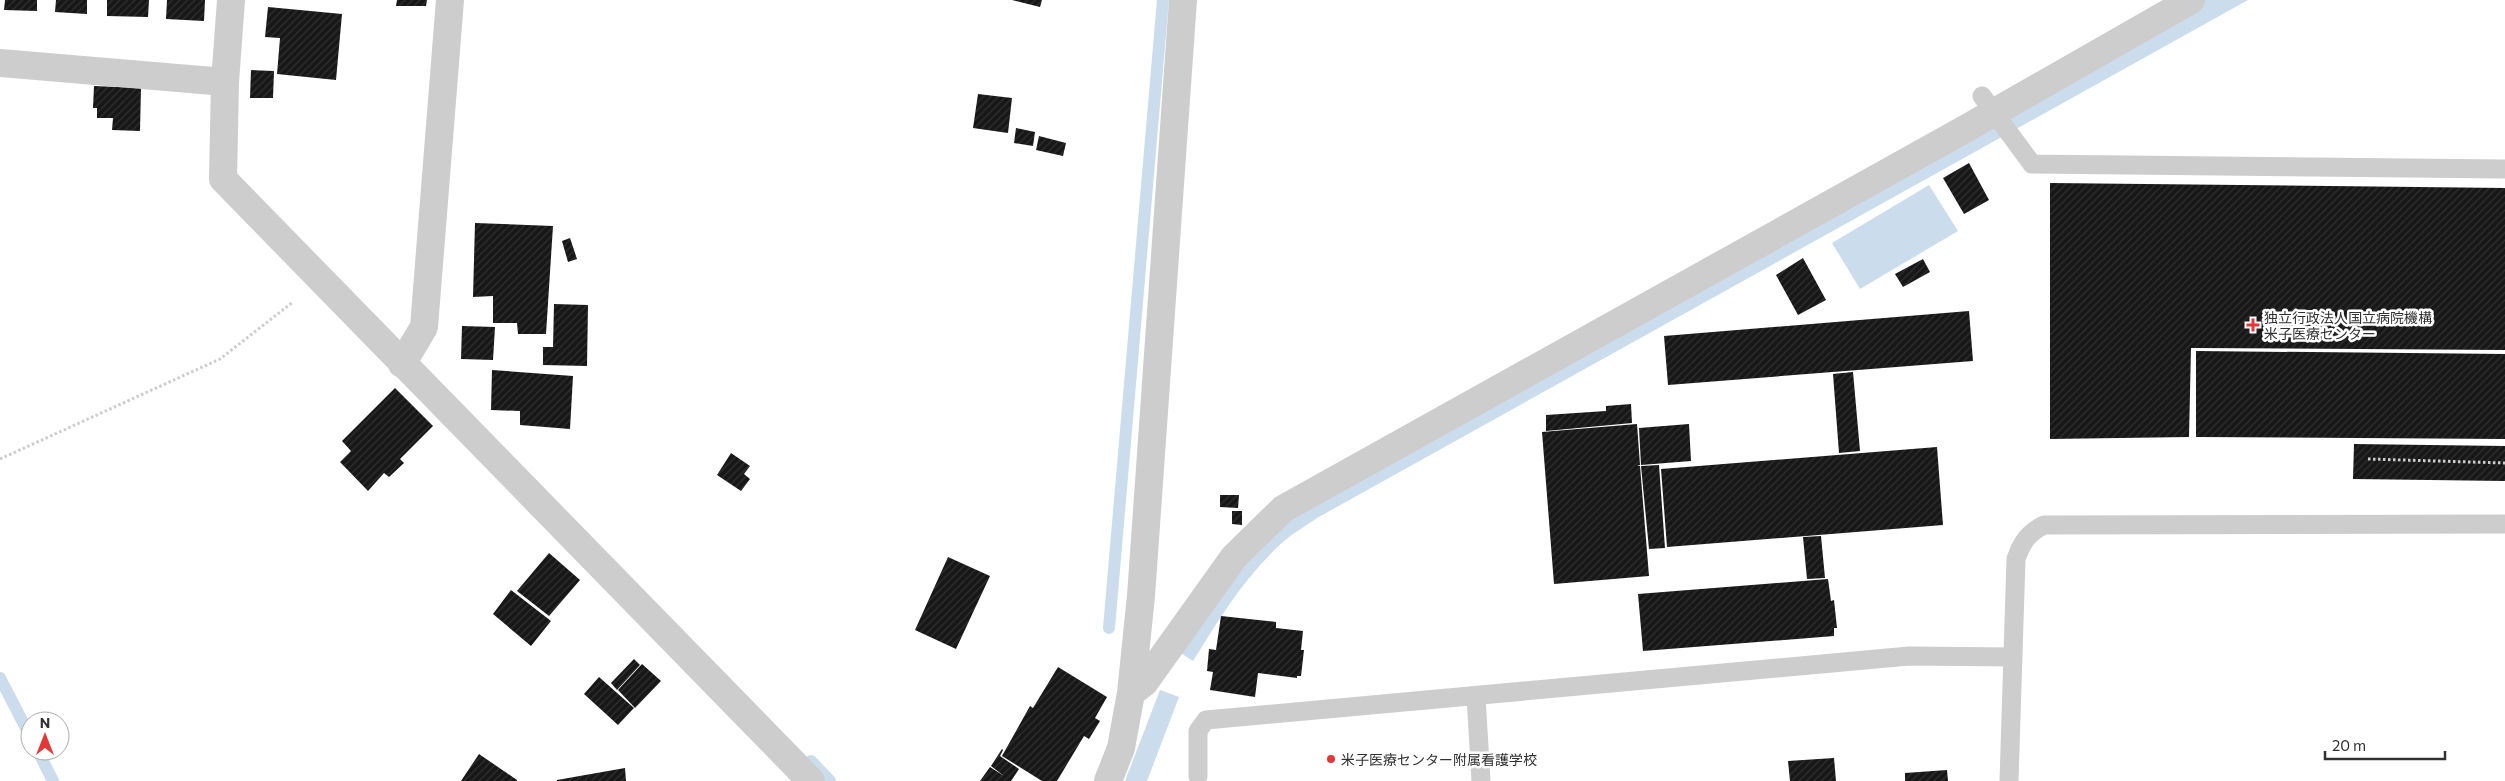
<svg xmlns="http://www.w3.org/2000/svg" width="2505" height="781" font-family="Commissioner,'Noto Sans JP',sans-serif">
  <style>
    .water { fill: #cbddec }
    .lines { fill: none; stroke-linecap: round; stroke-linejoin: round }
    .stream { stroke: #cbddec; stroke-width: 12 }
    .building { fill: url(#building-hatch) }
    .path { stroke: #cdcdcd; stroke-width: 3; stroke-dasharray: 2.5 2.5; stroke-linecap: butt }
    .service { stroke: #cdcdcd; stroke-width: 19 }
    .minor { stroke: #cdcdcd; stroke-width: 28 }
    .poi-dot { fill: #e13938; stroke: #fff; stroke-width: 2 }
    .labels { text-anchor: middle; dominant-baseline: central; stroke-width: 5; stroke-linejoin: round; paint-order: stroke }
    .poi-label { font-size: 14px; fill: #303030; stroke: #fff; text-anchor: start }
  </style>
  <defs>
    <pattern id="building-hatch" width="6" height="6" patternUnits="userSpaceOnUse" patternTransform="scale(1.25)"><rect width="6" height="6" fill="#171717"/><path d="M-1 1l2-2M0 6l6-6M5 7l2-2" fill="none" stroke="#303030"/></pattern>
  </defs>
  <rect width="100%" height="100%" fill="#fff"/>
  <path class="water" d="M 2202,0 L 2248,0 L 1317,518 C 1306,526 1293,533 1283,542 C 1245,576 1219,619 1193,661 L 1179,652 L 1216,593 L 1294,511 Z
    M 1929,185 L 1958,231 L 1860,289 L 1832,243 Z
    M 1160,690 L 1179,697 L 1147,781 L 1125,781 Z"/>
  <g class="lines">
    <path class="stream" d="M 1109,628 L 1163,0
      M 0,678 L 30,736
      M 38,751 L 53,781
      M 811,761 L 830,781"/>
  </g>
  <path class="building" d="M 5,0 L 37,0 L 37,11 L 4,10 Z
    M 56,0 L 87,0 L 87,14 L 55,12 Z
    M 107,0 L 149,0 L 148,17 L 107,16 Z
    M 167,0 L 205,0 L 204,21 L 166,19 Z
    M 397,0 L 427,0 L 426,6 L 396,6 Z
    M 1012,0 L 1042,0 L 1040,7 Z
    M 268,7 L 342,14 L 336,80 L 277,74 L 280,38 L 265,37 Z
    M 251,70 L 274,71 L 273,98 L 250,98 Z
    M 94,86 L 141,88 L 140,131 L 112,130 L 113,118 L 97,118 L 97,108 L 93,108 Z
    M 978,94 L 1012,98 L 1008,133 L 973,128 Z
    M 1016,128 L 1035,132 L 1033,146 L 1014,143 Z
    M 1039,136 L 1066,143 L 1063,156 L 1036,150 Z
    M 1969,163 L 1989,200 L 1964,214 L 1943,178 Z
    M 2050,183 L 2505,188 L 2505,350 L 2191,348 L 2189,437 L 2050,439 Z
    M 475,223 L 553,226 L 546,334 L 518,334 L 517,323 L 493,323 L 493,296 L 473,297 Z
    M 570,238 L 577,259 L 568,262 L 562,241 Z
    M 1803,258 L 1826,300 L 1798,315 L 1776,275 Z
    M 1923,259 L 1930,272 L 1903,287 L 1895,274 Z
    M 554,304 L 588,305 L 587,366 L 543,365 L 543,347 L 553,347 Z
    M 1969,311 L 1973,361 L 1668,385 L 1664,336 Z
    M 462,326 L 495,327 L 493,360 L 461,359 Z
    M 2196,351 L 2505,354 L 2505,439 L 2196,437 Z
    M 492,370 L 573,376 L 570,429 L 520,425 L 520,411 L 491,410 Z
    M 1853,372 L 1860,451 L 1839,453 L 1833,374 Z
    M 395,388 L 433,426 L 400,459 L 404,463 L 389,477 L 384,473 L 368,491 L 340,462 L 351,451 L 342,441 Z
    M 1631,404 L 1632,423 L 1546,431 L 1546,415 L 1606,411 L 1606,406 Z
    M 1637,424 L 1640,465 L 1637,466 L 1640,466 L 1649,576 L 1554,584 L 1542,432 Z
    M 1689,424 L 1691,461 L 1641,465 L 1639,428 Z
    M 2354,444 L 2505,446 L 2505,481 L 2353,479 Z
    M 1937,447 L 1943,525 L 1667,547 L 1661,469 Z
    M 731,453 L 750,466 L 744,474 L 750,479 L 741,491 L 717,475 Z
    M 1659,465 L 1665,548 L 1649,549 L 1641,466 Z
    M 1220,495 L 1239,495 L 1238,508 L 1220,507 Z
    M 1232,511 L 1242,511 L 1242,525 L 1232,524 Z
    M 1821,536 L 1825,578 L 1807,579 L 1803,537 Z
    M 549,553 L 580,580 L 549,616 L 517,591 Z
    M 948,557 L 990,576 L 956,649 L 915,630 Z
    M 1828,579 L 1831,601 L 1834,600 L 1837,628 L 1834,628 L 1834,636 L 1643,651 L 1638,594 Z
    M 511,590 L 551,621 L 531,646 L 493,614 Z
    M 1221,616 L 1276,622 L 1276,628 L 1303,631 L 1301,650 L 1304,650 L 1301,676 L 1297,676 L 1297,678 L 1258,673 L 1255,697 L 1210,690 L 1213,672 L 1207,671 L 1209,649 L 1216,650 Z
    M 634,659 L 640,665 L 617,690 L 611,683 Z
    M 642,664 L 661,681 L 635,708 L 618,690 Z
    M 1058,667 L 1107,697 L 1095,718 L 1100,721 L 1089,739 L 1084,736 L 1057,781 L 1042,781 L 1002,756 L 1030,706 L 1033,708 Z
    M 599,677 L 634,708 L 618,725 L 584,694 Z
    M 1002,749 L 1003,750 L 1000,756 L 1019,769 L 1011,781 L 980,781 L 990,767 L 1004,776 L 991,766 Z
    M 479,754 L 517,780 L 517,781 L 461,781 Z
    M 1834,758 L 1836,781 L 1790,781 L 1788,761 Z
    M 625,768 L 626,781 L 557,781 L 557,780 Z
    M 1947,770 L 1948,781 L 1905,781 L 1905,773 Z"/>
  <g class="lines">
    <path class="path" d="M 0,459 L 220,359 L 293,302
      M 2368,459 L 2505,463"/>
    <path class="service" d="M 1982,96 L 2032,164 L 2505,169
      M 1476,696 L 1481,781
      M 1198,776 L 1198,731 L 1206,720 L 1909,656 L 2013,657
      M 2009,781 L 2016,559 C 2022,542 2028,533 2044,525 L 2505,524"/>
    <path class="minor" d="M 231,0 L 225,82 L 223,179 L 811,781
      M 0,63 L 225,82
      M 402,364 L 424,327 L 450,0
      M 1131,693 L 1144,683 L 1234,557 L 1283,509 L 1967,128 L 2191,0
      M 1108,781 L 1121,748 L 1131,693 L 1141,596 L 1183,0"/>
  </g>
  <g class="poi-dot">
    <path d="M2250.5 317.5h5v5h5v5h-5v5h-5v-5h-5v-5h5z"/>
    <circle cx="1331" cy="759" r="5"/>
  </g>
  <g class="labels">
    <g class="poi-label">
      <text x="2264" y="317">独立行政法人国立病院機構<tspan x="2264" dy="16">米子医療センター</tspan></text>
      <text x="1341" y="759">米子医療センター附属看護学校</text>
    </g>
  </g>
  <g transform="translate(45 736)"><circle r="24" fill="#ffffff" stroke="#acacac"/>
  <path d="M0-4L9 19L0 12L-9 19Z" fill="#e13938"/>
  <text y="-8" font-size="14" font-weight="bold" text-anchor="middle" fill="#303030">N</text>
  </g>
  <path d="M2325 751v8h120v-8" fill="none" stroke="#303030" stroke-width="2.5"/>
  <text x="2332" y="751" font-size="15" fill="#303030" stroke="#ffffff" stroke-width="4" paint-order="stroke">20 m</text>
</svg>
